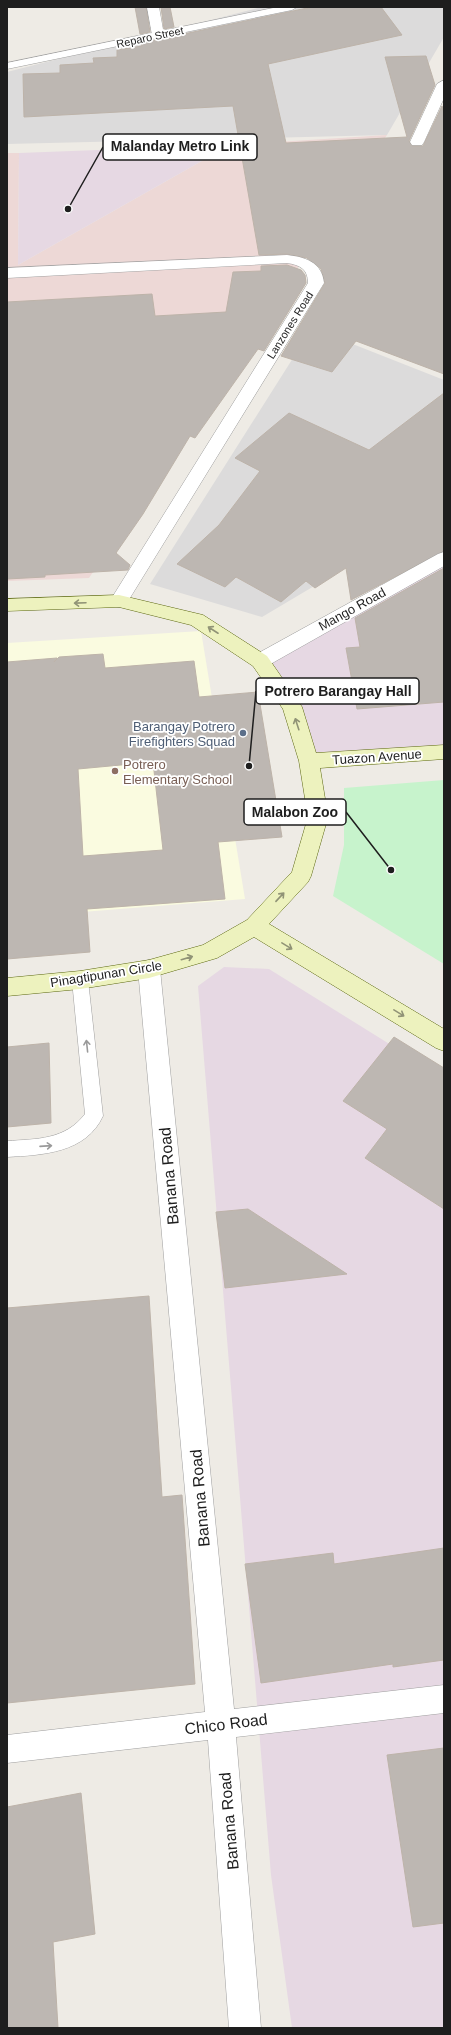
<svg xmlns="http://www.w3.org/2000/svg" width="451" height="2035" font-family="Arial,sans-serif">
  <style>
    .residential { fill: #dcdbdb }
    .commercial { fill: #edd8d6 }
    .industrial { fill: #e6d8e3 }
    .education { fill: #fafbe0 }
    .park { fill: #c7f3cc }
    .building { fill: #bdb7b2; stroke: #bdb3a9; fill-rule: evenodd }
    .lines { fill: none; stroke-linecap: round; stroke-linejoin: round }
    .lane-casing { stroke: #9f9f9f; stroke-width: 1 }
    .street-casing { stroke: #9f9f9f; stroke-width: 1 }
    .secondary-casing { stroke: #5c6811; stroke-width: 1 }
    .lane { fill: #fff; fill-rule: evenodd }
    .street { fill: #fff; fill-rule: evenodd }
    .secondary { fill: #edf2be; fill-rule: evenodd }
    .oneway { stroke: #909376 }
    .oneway2 { stroke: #9a9a9a }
    .service-dot { fill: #5c6f8a; stroke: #fff; stroke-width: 1.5 }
    .education-dot { fill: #8d6e63; stroke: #fff; stroke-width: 1.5 }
    .labels { text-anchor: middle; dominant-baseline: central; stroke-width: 3.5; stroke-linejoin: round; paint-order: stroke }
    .far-street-label { font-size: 11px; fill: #1e1e1e; stroke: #fff }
    .street-label { font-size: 13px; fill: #1e1e1e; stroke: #fff }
    .service-label { font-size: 13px; fill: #4e5e75; stroke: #fff; text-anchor: end }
    .education-label { font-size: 13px; fill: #785e54; stroke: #fff; text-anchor: start }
    .near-street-label { font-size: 16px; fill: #1e1e1e; stroke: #fff }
    .leader { fill: none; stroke: #1e1e1e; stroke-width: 1.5 }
    .callout-dot { fill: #1e1e1e; stroke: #fff; stroke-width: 1.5 }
    .callout { fill: #fff; stroke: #1e1e1e; stroke-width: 1.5 }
    .callout-label { font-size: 14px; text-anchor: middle; font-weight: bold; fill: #1e1e1e }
  </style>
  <rect width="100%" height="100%" fill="#eeebe5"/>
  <path class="residential" d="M 262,7 L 444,7 L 444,37 L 387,135 L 7,144 L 7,72 Z
    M 312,328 L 444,380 L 444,509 L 262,617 L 150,584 Z"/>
  <path class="commercial" d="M 387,135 L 89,578 L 7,581 L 7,153 L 19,153 L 18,265 L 230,145 Z"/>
  <path class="industrial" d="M 230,145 L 18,265 L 19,153 Z
    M 444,558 L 444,748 L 317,760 L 264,654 Z
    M 224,967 L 269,969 L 444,1078 L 444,2028 L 292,2028 L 271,1875 L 198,986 Z"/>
  <path class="education" d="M 201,631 L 245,899 L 7,918 L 7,643 Z"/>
  <path class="park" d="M 444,780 L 444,964 L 333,896 L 344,845 L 344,788 Z"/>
  <path class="building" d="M 135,7 L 146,7 L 150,32 L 140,34 Z
    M 161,7 L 170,7 L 174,27 L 164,29 Z
    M 312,7 L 381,7 L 402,35 L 268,64 L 286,143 L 407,137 L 385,57 L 426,56 L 435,85 L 409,141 L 412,146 L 423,146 L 442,106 L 444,113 L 444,374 L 356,341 L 332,372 L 281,356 L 325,283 L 321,269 L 307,258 L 287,254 L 259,255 L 233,106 L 24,117 L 23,74 L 60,73 L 60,65 L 94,63 L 93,58 L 117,57 L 117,50 L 142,46 L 141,43 Z
    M 287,265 L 301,270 L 305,275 L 306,283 L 264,351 L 258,349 L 195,438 L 190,436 L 143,514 L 116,553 L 130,565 L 128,570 L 45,575 L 45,577 L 7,579 L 7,302 L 152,294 L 155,316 L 226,312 L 233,272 L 261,271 L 261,266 Z
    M 444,393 L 444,551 L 351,600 L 346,568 L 315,588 L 306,581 L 281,602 L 236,577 L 225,587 L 177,564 L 219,525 L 260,471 L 235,458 L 289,413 L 369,450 Z
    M 444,568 L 444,702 L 357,709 L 346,648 L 360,647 L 355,618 Z
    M 103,654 L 105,668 L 194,661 L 199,697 L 258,692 L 282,837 L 218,842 L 225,899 L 87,909 L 90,952 L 7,959 L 7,662 L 57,658 L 54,662 L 59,657 ZM 153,762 L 163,850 L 83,856 L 78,769 Z
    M 394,1037 L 444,1068 L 444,1209 L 365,1158 L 387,1129 L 343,1101 Z
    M 49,1043 L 51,1123 L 7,1127 L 7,1047 Z
    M 248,1209 L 347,1274 L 225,1288 L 216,1212 Z
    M 149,1296 L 162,1497 L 182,1495 L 195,1684 L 7,1703 L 7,1308 Z
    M 444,1548 L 444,1660 L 393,1667 L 393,1664 L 261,1683 L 245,1564 L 333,1553 L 334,1564 Z
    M 444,1748 L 444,1923 L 413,1927 L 387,1755 Z
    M 81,1793 L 95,1934 L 53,1942 L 58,2028 L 7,2028 L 7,1807 Z"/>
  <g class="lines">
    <defs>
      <path id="lane" d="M 278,7 L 297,7 L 292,10 L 7,69 L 7,63 Z
        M 80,973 L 86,975 L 88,980 L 103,1116 C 86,1153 43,1155 7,1157 L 7,1141 C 37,1139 65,1140 85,1114 L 72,980 L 74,975 Z"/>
      <path id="street" d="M 147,7 L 159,7 L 164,35 L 163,38 L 153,38 L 152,35 Z
        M 444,80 L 444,98 L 424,142 L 422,145 L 412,145 L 410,142 L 437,84 Z
        M 287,255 C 305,257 322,262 324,283 L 125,606 L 119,607 L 113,606 L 110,601 L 113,596 L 308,283 C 308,269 300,265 287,263 L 7,278 L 7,268 Z
        M 444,552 L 444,566 L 267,666 L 260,668 L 253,666 L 251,661 L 253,656 L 438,554 Z
        M 149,960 L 157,963 L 160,969 L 234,1709 L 444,1685 L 444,1713 L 236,1737 L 261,2028 L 229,2028 L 208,1740 L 7,1763 L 7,1735 L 205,1712 L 138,969 L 141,963 Z"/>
      <path id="secondary" d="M 119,595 L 203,615 L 267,656 L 302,707 L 316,753 L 444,745 L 444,759 L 320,768 L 328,817 L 311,876 L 308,882 L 269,924 L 444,1029 L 444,1051 L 436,1048 L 254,937 L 217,958 L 149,978 L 80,989 L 7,996 L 7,978 L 80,971 L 149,960 L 203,945 L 247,920 L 292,872 L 308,817 L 299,761 L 283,709 L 253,666 L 191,625 L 119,607 L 7,611 L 7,599 Z"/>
    </defs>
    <use href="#lane" class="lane-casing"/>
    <use href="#street" class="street-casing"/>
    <use href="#secondary" class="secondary-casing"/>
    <use href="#lane" class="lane"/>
    <use href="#street" class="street"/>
    <use href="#secondary" class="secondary"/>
  </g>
  <defs><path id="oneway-shaft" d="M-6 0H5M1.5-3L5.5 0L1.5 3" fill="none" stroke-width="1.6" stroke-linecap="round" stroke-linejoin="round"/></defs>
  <g class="oneway">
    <use href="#oneway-shaft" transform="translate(80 603) rotate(178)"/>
    <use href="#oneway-shaft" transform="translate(213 630) rotate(-147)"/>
    <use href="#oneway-shaft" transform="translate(297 724) rotate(-108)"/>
    <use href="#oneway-shaft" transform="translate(280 897) rotate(-47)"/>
    <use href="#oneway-shaft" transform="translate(287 946) rotate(31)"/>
    <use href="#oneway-shaft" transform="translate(187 958) rotate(-16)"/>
    <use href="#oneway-shaft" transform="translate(399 1013) rotate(31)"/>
  </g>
  <g class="oneway2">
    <use href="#oneway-shaft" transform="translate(87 1046) rotate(-96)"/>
    <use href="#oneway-shaft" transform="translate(46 1146) rotate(-4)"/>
  </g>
  <circle class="service-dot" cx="243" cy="733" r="4"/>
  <circle class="education-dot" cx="115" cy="771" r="4"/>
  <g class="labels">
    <g class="far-street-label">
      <text transform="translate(150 37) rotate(-12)">Reparo Street</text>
      <text transform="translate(290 325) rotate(-58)">Lanzones Road</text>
    </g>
    <g class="street-label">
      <text transform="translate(352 609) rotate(-29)">Mango Road</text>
      <text transform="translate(377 757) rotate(-4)">Tuazon Avenue</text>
      <text transform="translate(106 974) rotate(-9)">Pinagtipunan Circle</text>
    </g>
    <g class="service-label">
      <text x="235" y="726">Barangay Potrero<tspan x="235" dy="15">Firefighters Squad</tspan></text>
    </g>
    <g class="education-label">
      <text x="123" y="764">Potrero<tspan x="123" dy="15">Elementary School</tspan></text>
    </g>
    <g class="near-street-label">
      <text transform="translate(169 1176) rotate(-95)">Banana Road</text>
      <text transform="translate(200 1498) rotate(-95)">Banana Road</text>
      <text transform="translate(226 1724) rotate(-7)">Chico Road</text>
      <text transform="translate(229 1821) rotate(-95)">Banana Road</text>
    </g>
  </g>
  <path class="leader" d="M68 209L103 147M249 766L256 691M391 870L346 812"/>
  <g class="callout-dot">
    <circle cx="68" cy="209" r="4"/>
    <circle cx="249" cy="766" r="4"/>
    <circle cx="391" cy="870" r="4"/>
  </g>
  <g class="callout">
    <rect x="103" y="134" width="154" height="26" rx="4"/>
    <rect x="256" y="678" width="163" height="26" rx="4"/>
    <rect x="244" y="799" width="102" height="26" rx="4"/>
  </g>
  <g class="callout-label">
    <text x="180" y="151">Malanday Metro Link</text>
    <text x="338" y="696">Potrero Barangay Hall</text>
    <text x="295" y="817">Malabon Zoo</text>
  </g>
  <rect width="451" height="2035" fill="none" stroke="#1e1e1e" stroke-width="16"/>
</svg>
